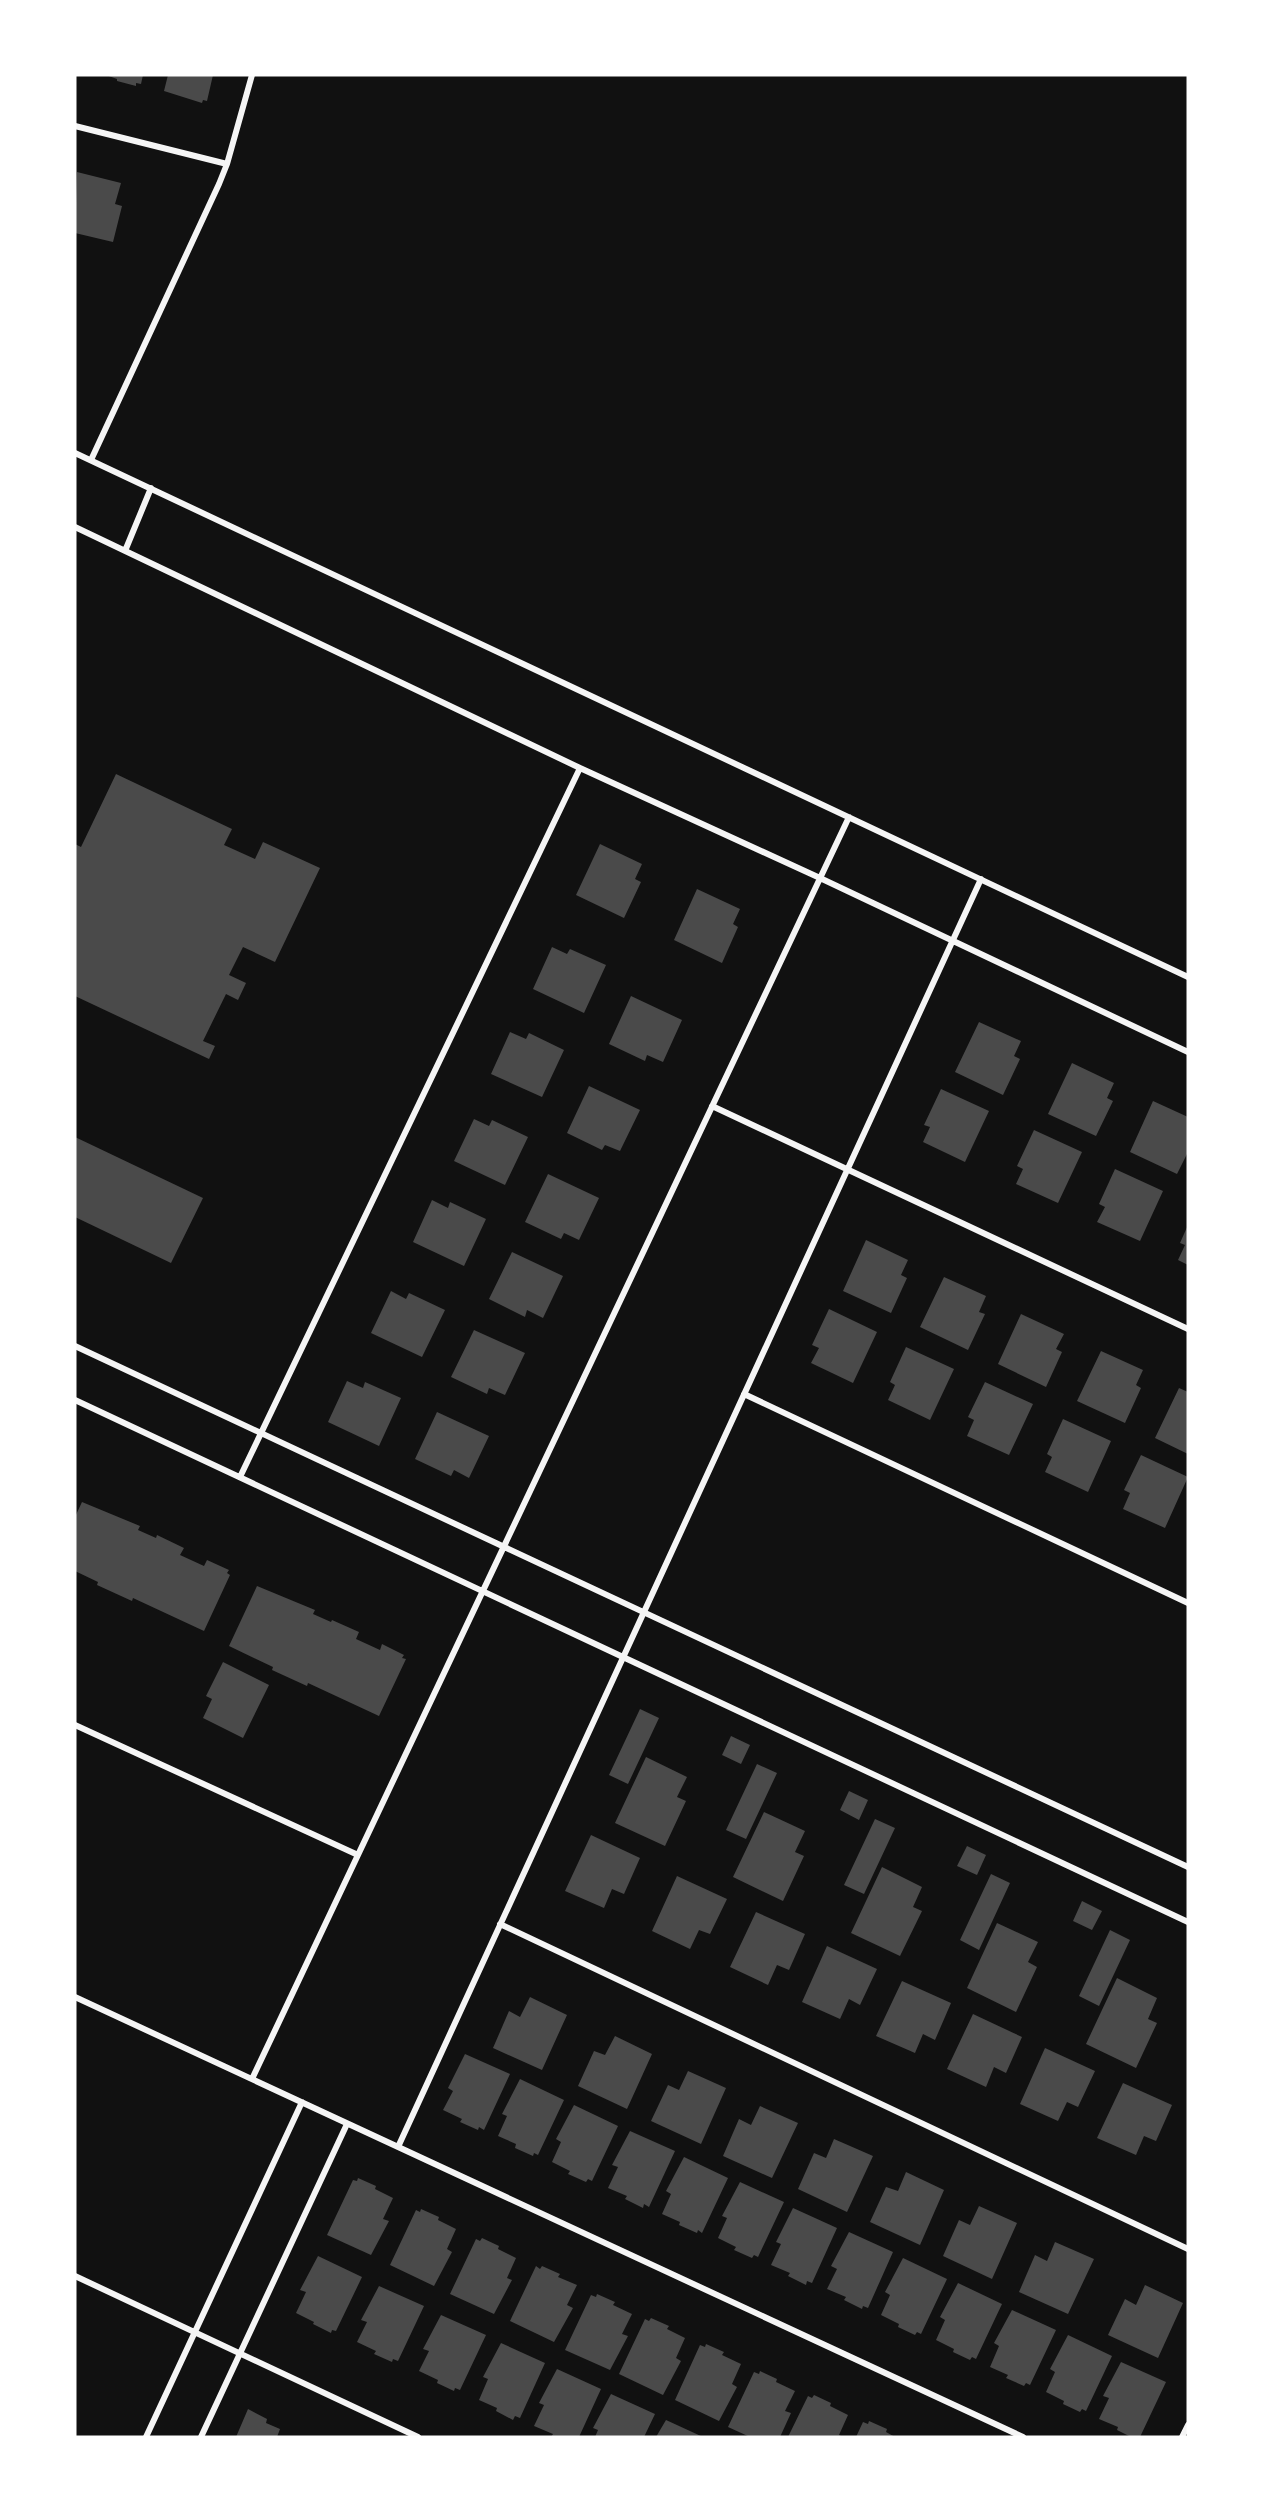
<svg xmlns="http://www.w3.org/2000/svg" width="1263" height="2512" font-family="'Roboto Condensed',sans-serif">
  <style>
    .building { fill: #4a4a4a }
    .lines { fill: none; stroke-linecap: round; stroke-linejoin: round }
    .minor { stroke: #f5f5f5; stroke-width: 6 }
  </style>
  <rect width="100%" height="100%" fill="#111"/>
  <path class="building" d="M 106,75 L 143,75 L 141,84 L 136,83 L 136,86 L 117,81 L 117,79 Z
    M 168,75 L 213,75 L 207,101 L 203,100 L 202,103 L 164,91 Z
    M 77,172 L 121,183 L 115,204 L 122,206 L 113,242 L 75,233 Z
    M 116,774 L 232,829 L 224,845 L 255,859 L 263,842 L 320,868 L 275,962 L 243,947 L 229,975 L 246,983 L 238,1000 L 226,994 L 203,1041 L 215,1046 L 209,1059 L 75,996 L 75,844 L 81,847 Z
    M 600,844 L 642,864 L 635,879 L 641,882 L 624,918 L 576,895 Z
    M 697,889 L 740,909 L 733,924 L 738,927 L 722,963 L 674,940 Z
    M 552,947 L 567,954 L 570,949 L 606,965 L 584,1013 L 533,989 Z
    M 631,996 L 682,1020 L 663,1062 L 647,1055 L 645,1061 L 609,1044 Z
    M 979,1022 L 1021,1041 L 1014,1056 L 1020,1059 L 1003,1095 L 955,1072 Z
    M 510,1032 L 526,1039 L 529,1033 L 564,1050 L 542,1097 L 491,1074 Z
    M 1072,1063 L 1114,1083 L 1107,1098 L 1113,1101 L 1096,1136 L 1048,1114 Z
    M 589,1086 L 640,1110 L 620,1151 L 605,1145 L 602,1150 L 567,1133 Z
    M 941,1089 L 989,1111 L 965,1162 L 923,1142 L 930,1127 L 924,1125 Z
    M 1153,1101 L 1188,1117 L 1188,1152 L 1177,1174 L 1130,1152 Z
    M 474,1119 L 489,1126 L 492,1120 L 528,1137 L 505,1185 L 454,1161 Z
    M 1034,1130 L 1082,1152 L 1058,1203 L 1016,1184 L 1023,1169 L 1017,1166 Z
    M 75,1137 L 203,1198 L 171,1263 L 75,1217 Z
    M 1115,1169 L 1163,1191 L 1140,1241 L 1097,1222 L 1105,1207 L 1099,1204 Z
    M 548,1174 L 599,1198 L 579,1240 L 564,1233 L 561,1239 L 525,1222 Z
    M 432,1200 L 448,1208 L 450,1202 L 486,1219 L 464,1266 L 413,1242 Z
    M 1188,1225 L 1188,1265 L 1178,1260 L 1185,1245 L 1180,1243 Z
    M 866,1240 L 908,1260 L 901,1275 L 907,1278 L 891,1313 L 843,1291 Z
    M 512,1252 L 563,1276 L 543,1318 L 527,1310 L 525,1317 L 489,1299 Z
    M 944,1277 L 986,1296 L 979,1312 L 985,1314 L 968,1350 L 920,1327 Z
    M 391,1291 L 406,1299 L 409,1293 L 445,1310 L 422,1357 L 371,1333 Z
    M 829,1309 L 877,1332 L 853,1383 L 811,1363 L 819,1348 L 812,1345 Z
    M 1021,1314 L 1064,1334 L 1056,1349 L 1062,1352 L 1046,1387 L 998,1364 Z
    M 474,1330 L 525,1353 L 505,1395 L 489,1388 L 487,1394 L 451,1377 Z
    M 906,1347 L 954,1369 L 930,1420 L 888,1400 L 895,1385 L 890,1382 Z
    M 1101,1351 L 1143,1370 L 1136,1385 L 1141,1388 L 1125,1423 L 1077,1401 Z
    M 347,1381 L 363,1388 L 365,1382 L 401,1398 L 379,1446 L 328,1422 Z
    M 985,1382 L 1033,1404 L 1009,1455 L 967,1436 L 974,1420 L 968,1417 Z
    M 1179,1388 L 1188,1392 L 1188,1454 L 1155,1438 Z
    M 437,1412 L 489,1436 L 469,1478 L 454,1470 L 451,1476 L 415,1459 Z
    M 1063,1419 L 1111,1441 L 1088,1492 L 1045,1472 L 1052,1457 L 1047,1454 Z
    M 1141,1455 L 1188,1477 L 1165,1528 L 1123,1509 L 1130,1493 L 1124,1490 Z
    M 82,1502 L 140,1526 L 138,1530 L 156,1538 L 157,1535 L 184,1548 L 180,1555 L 204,1566 L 207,1560 L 229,1570 L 227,1573 L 230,1575 L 204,1631 L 133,1598 L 132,1601 L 97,1585 L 98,1582 L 75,1571 L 75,1517 Z
    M 257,1586 L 315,1610 L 313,1614 L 331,1622 L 332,1620 L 359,1632 L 356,1639 L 380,1650 L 382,1644 L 404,1655 L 402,1658 L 406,1659 L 379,1716 L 308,1683 L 307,1686 L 272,1670 L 273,1667 L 229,1646 Z
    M 223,1662 L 269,1685 L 243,1738 L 203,1718 L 212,1699 L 206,1696 Z
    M 640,1709 L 659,1718 L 628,1784 L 609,1775 Z
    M 731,1736 L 750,1745 L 741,1764 L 722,1755 Z
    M 646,1757 L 687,1777 L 677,1797 L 686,1801 L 665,1846 L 615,1823 Z
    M 757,1764 L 777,1773 L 746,1839 L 726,1830 Z
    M 849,1791 L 868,1800 L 859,1820 L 840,1810 Z
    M 764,1812 L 805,1831 L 795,1852 L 804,1856 L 783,1901 L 733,1877 Z
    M 875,1819 L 895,1828 L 864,1894 L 844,1885 Z
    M 591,1835 L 640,1858 L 624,1894 L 612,1889 L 604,1908 L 565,1891 Z
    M 967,1846 L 986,1855 L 977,1875 L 957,1866 Z
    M 882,1867 L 922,1887 L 913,1907 L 922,1911 L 900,1956 L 851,1933 Z
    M 991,1874 L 1010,1883 L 979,1950 L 960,1940 Z
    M 677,1876 L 727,1899 L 710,1934 L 699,1930 L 690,1949 L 652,1931 Z
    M 1082,1901 L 1102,1911 L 1092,1930 L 1073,1921 Z
    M 756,1912 L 805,1934 L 789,1970 L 777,1965 L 768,1985 L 730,1967 Z
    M 997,1923 L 1038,1942 L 1028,1962 L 1037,1967 L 1016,2012 L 967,1988 Z
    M 1110,1930 L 1130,1940 L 1099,2006 L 1079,1996 Z
    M 827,1946 L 877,1969 L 860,2005 L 849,1999 L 840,2019 L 802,2002 Z
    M 1117,1978 L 1157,1998 L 1148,2019 L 1157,2023 L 1136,2068 L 1086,2044 Z
    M 902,1981 L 951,2003 L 935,2040 L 923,2034 L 915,2053 L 876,2036 Z
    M 530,1997 L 567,2015 L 542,2070 L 493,2048 L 509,2011 L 520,2017 Z
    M 973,2014 L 1022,2037 L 1006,2073 L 994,2067 L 986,2087 L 947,2069 Z
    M 615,2036 L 652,2054 L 627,2109 L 578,2086 L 594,2051 L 605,2055 Z
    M 1045,2048 L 1095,2071 L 1078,2107 L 1067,2102 L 1058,2121 L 1020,2104 Z
    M 465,2054 L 510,2074 L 484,2130 L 479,2127 L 478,2130 L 460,2122 L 462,2119 L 443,2110 L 453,2091 L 448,2088 Z
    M 688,2071 L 726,2088 L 701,2144 L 651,2121 L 668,2085 L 679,2090 Z
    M 520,2079 L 564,2100 L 538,2155 L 534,2153 L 533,2156 L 515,2148 L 516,2144 L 498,2136 L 507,2116 L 502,2114 Z
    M 1123,2083 L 1172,2105 L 1156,2141 L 1144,2136 L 1136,2155 L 1097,2138 Z
    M 574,2105 L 618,2126 L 592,2181 L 588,2179 L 586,2182 L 568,2174 L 570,2171 L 552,2162 L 561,2142 L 556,2139 Z
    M 760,2106 L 798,2123 L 772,2178 L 723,2156 L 739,2119 L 751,2125 Z
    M 630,2131 L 675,2151 L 649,2207 L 644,2204 L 643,2208 L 625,2199 L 627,2196 L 608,2188 L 618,2167 L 612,2165 Z
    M 834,2139 L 873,2156 L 847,2212 L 798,2189 L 814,2153 L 826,2158 Z
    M 684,2157 L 728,2178 L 702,2233 L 698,2230 L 697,2233 L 679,2225 L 680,2222 L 662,2214 L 671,2194 L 666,2191 Z
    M 906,2172 L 944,2190 L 920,2245 L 870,2222 L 886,2187 L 898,2191 Z
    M 358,2178 L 376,2186 L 375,2189 L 393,2198 L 383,2219 L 389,2221 L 371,2255 L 327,2235 L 353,2180 L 357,2181 Z
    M 740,2182 L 784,2202 L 758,2257 L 754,2255 L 752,2258 L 734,2250 L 736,2247 L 718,2238 L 727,2218 L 722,2216 Z
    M 979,2206 L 1017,2223 L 992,2279 L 943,2256 L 959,2220 L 970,2225 Z
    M 793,2208 L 837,2228 L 812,2283 L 807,2281 L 806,2285 L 788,2276 L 790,2273 L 771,2265 L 781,2244 L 776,2242 Z
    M 421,2209 L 439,2217 L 438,2220 L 456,2229 L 447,2249 L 452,2252 L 434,2286 L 390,2265 L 416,2210 L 420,2212 Z
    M 849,2232 L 893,2252 L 868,2308 L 863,2306 L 862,2309 L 844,2300 L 846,2297 L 827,2289 L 837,2269 L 831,2266 Z
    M 482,2238 L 499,2246 L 498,2249 L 516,2258 L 507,2278 L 512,2280 L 494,2314 L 450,2294 L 476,2239 L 480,2241 Z
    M 1055,2242 L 1094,2259 L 1068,2314 L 1019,2292 L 1035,2255 L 1047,2261 Z
    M 318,2256 L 362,2277 L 336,2331 L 332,2330 L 331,2333 L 313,2324 L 314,2322 L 296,2313 L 306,2292 L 300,2290 Z
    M 903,2258 L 947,2279 L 921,2334 L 917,2332 L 915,2335 L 898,2327 L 899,2324 L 881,2315 L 890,2295 L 885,2292 Z
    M 536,2266 L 540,2269 L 542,2266 L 560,2274 L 558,2277 L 577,2285 L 567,2305 L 573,2308 L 554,2342 L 510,2321 Z
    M 958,2283 L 1002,2304 L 976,2359 L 972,2357 L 970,2360 L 953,2352 L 954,2349 L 936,2340 L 945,2320 L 940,2317 Z
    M 1145,2285 L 1183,2303 L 1158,2358 L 1108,2335 L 1125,2299 L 1136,2305 Z
    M 379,2286 L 424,2306 L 398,2361 L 393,2359 L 392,2362 L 374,2354 L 376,2351 L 357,2342 L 367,2322 L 361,2320 Z
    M 597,2294 L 615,2302 L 613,2305 L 632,2314 L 622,2334 L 628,2336 L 610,2370 L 565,2350 L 591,2295 L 596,2297 Z
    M 1012,2310 L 1056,2330 L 1030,2385 L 1026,2383 L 1024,2386 L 1006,2378 L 1008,2375 L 990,2367 L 999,2346 L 994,2343 Z
    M 441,2315 L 486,2335 L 460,2390 L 455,2388 L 454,2391 L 437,2383 L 438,2380 L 419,2371 L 429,2351 L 423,2349 Z
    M 651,2318 L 669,2326 L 667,2329 L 685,2338 L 676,2358 L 681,2361 L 663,2395 L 619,2374 L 645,2319 L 649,2321 Z
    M 1068,2335 L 1112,2356 L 1086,2411 L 1082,2409 L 1080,2412 L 1063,2404 L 1064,2401 L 1046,2392 L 1055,2372 L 1050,2369 Z
    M 501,2343 L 545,2363 L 520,2418 L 515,2416 L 513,2420 L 496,2411 L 497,2408 L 479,2400 L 488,2379 L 483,2377 Z
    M 706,2344 L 724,2352 L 722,2355 L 741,2364 L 732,2384 L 737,2387 L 719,2421 L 675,2400 L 700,2345 L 705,2347 Z
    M 1121,2362 L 1166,2382 L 1140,2437 L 1131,2437 L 1117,2430 L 1118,2427 L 1099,2419 L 1109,2398 L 1103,2396 Z
    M 557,2369 L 601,2389 L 579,2437 L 551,2437 L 553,2434 L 534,2426 L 544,2405 L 539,2403 Z
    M 760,2371 L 777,2379 L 776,2382 L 795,2391 L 785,2411 L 791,2413 L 780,2437 L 750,2437 L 728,2427 L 754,2372 L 759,2374 Z
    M 611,2394 L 655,2414 L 644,2437 L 595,2437 L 598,2430 L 593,2428 Z
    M 814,2395 L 831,2403 L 830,2406 L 848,2415 L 839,2435 L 843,2437 L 788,2437 L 808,2396 L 812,2398 Z
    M 248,2409 L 267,2419 L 266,2423 L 280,2429 L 277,2437 L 236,2437 Z
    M 666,2420 L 703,2437 L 656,2437 Z
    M 869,2421 L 887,2429 L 886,2432 L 895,2437 L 856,2437 L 863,2422 L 868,2424 Z"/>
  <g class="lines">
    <path class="minor" d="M 75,126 L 227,164
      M 75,453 L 1188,977
      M 91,460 L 219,184 L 227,164 L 252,75
      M 75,527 L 580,768 L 820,878 L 1188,1052
      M 125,551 L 151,488
      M 712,1106 L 1188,1329
      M 75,1346 L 1188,1867
      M 744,1394 L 1188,1603
      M 75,1400 L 1188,1922
      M 240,1477 L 580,768
      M 75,1725 L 358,1855
      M 500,1924 L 1188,2249
      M 75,1997 L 1023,2437
      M 252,2079 L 849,817
      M 398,2147 L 981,879
      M 75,2276 L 418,2437
      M 146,2437 L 302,2102
      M 201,2437 L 347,2124
      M 1182,2437 L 1188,2425"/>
  </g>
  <rect width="1263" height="2512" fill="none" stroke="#ffffff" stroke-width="153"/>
</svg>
